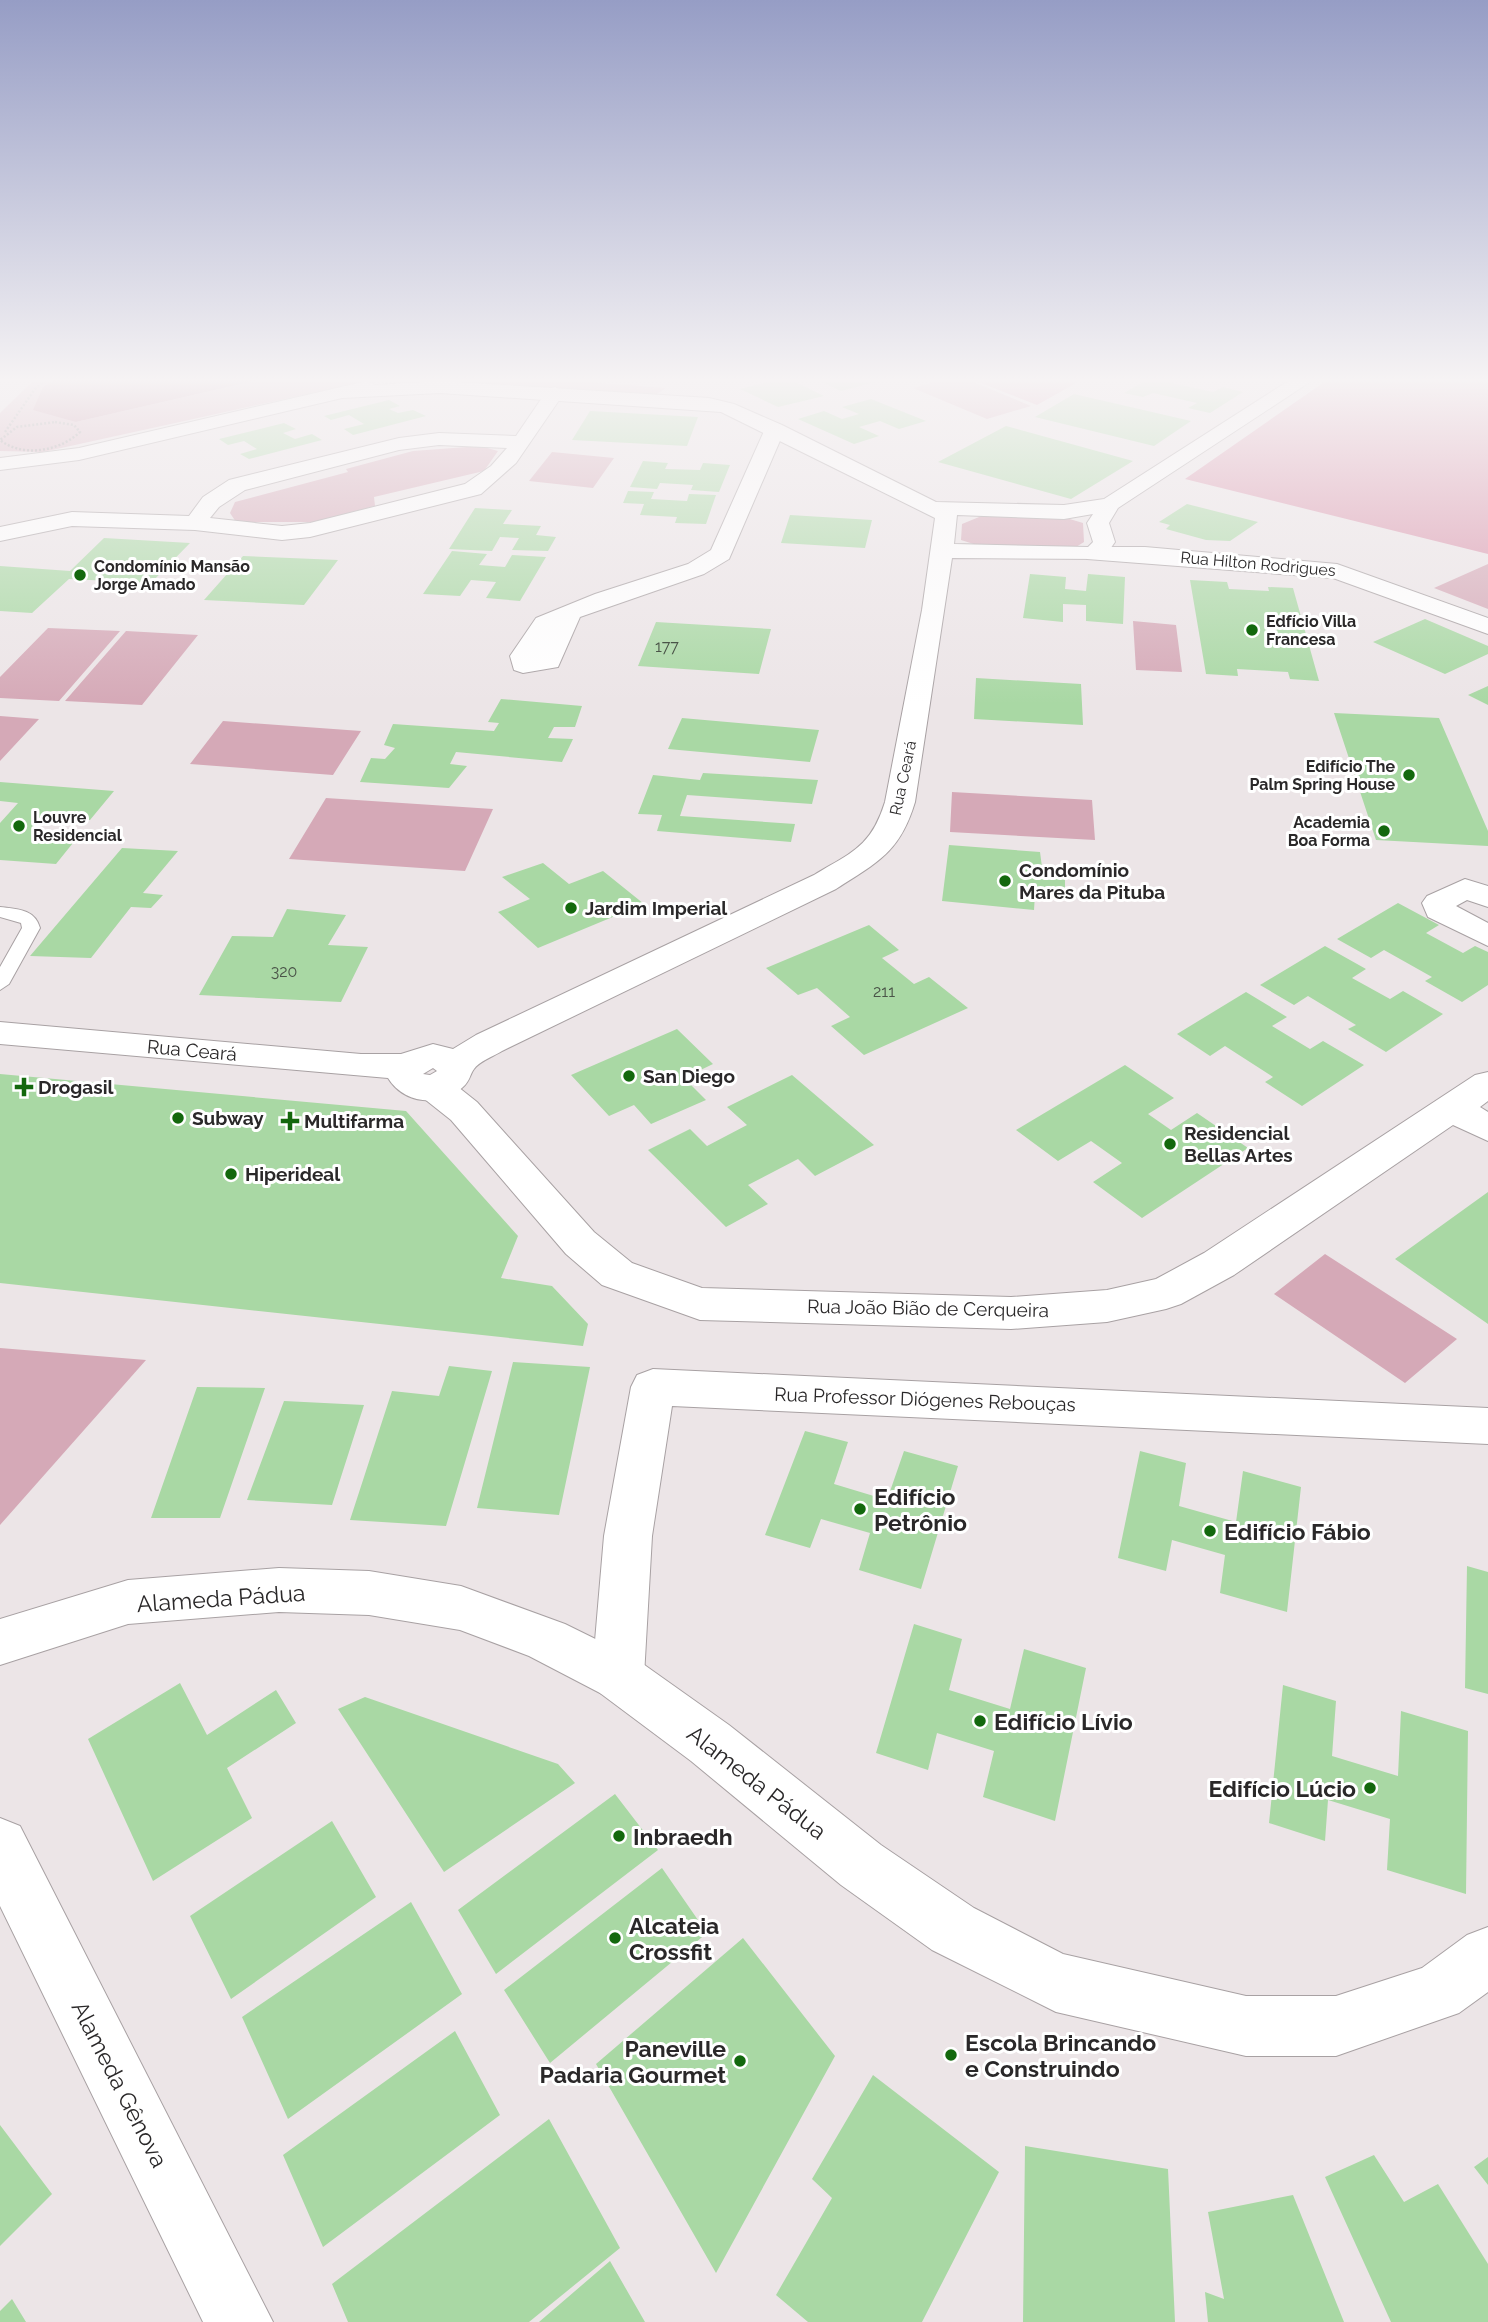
<svg xmlns="http://www.w3.org/2000/svg" width="1488" height="2322" font-family="Raleway,sans-serif">
  <style>
    .green { fill: #d5a9b7 }
    .forest { fill: #da96ad }
    .water { fill: #bc7b91 }
    .building { fill: #a9d8a4 }
    .lines { fill: none; stroke-linecap: round; stroke-linejoin: round }
    .lane-casing { stroke: #a8a1a3; stroke-width: 2 }
    .street-casing { stroke: #a8a1a3; stroke-width: 2 }
    .secondary-casing { stroke: #a8a1a3; stroke-width: 2 }
    .path { stroke: #8e898b; stroke-width: 2.5; stroke-dasharray: 2 2; stroke-linecap: butt }
    .lane { fill: #fff; fill-rule: evenodd }
    .street { fill: #fff; fill-rule: evenodd }
    .secondary { fill: #fff; fill-rule: evenodd }
    .poi-dot { fill: #13680d; stroke: #fff; stroke-width: 2.5 }
    .labels { text-anchor: middle; dominant-baseline: central; stroke-width: 6; stroke-linejoin: round; paint-order: stroke }
    .far-street-label { font-size: 16px; fill: #2a2829; stroke: #fff }
    .far-poi-label { font-size: 16px; font-weight: bold; fill: #2a2829; stroke: #fff; text-anchor: start }
    .number-label { font-size: 16px; fill: #4a5448 }
    .poi-label { font-size: 19px; font-weight: bold; fill: #2a2829; stroke: #fff; text-anchor: start }
    .street-label { font-size: 19px; fill: #2a2829; stroke: #fff }
    .near-poi-label { font-size: 23px; font-weight: bold; fill: #2a2829; stroke: #fff; text-anchor: start }
    .near-street-label { font-size: 23px; fill: #2a2829; stroke: #fff }
  </style>
  <rect width="100%" height="100%" fill="#ece5e7"/>
  <path class="green" d="M 36,378 L 57,378 L 43,387 L 76,422 L 267,378 L 380,378 L 43,452 L 0,451 L 0,413 Z
    M 441,378 L 535,378 L 666,388 L 655,395 L 439,381 Z
    M 949,378 L 964,378 L 1031,406 L 987,419 L 913,388 Z
    M 480,446 L 498,451 L 484,471 L 374,497 L 375,506 L 314,522 L 236,522 L 230,513 L 235,502 L 348,472 L 346,469 L 413,451 Z
    M 552,452 L 614,458 L 593,488 L 529,481 Z
    M 984,515 L 1063,517 L 1083,523 L 1084,542 L 1076,547 L 983,547 L 961,540 L 962,524 Z
    M 1488,564 L 1488,609 L 1434,588 Z
    M 1133,621 L 1176,625 L 1182,672 L 1136,670 Z
    M 48,628 L 120,631 L 59,701 L 0,698 L 0,677 Z
    M 126,631 L 198,635 L 142,705 L 65,701 Z
    M 0,716 L 39,719 L 0,761 Z
    M 223,721 L 361,731 L 333,775 L 190,764 Z
    M 952,792 L 1092,800 L 1095,840 L 950,832 Z
    M 326,798 L 493,809 L 465,871 L 289,859 Z
    M 1325,1254 L 1457,1339 L 1405,1383 L 1274,1294 Z
    M 0,1348 L 146,1360 L 0,1525 Z"/>
  <path class="forest" d="M 968,378 L 1085,378 L 1037,405 Z
    M 1330,378 L 1488,378 L 1488,554 L 1185,479 Z"/>
  <path class="water" d="M 57,378 L 267,378 L 76,422 L 33,410 L 43,387 Z"/>
  <path class="building" d="M 782,378 L 787,378 L 824,396 L 778,407 L 740,389 Z
    M 814,378 L 887,378 L 887,379 L 841,391 Z
    M 1150,378 L 1178,378 L 1172,383 L 1213,392 L 1223,387 L 1243,392 L 1210,413 L 1188,408 L 1197,403 L 1153,393 L 1143,397 L 1124,393 Z
    M 1074,394 L 1191,421 L 1154,446 L 1035,417 Z
    M 871,399 L 926,421 L 899,429 L 880,421 L 859,427 L 879,436 L 854,444 L 798,419 L 824,411 L 842,419 L 859,414 L 842,407 Z
    M 389,400 L 400,406 L 389,409 L 398,413 L 413,410 L 426,416 L 353,435 L 344,429 L 364,424 L 349,415 L 331,420 L 324,416 Z
    M 590,411 L 698,417 L 687,446 L 572,440 Z
    M 284,423 L 296,429 L 283,433 L 295,439 L 312,434 L 322,440 L 249,459 L 240,454 L 257,449 L 244,441 L 228,445 L 219,439 Z
    M 1006,426 L 1133,461 L 1071,499 L 938,462 Z
    M 643,461 L 668,463 L 665,469 L 700,470 L 703,463 L 730,465 L 719,492 L 691,490 L 693,485 L 660,483 L 657,489 L 630,487 Z
    M 628,491 L 654,492 L 651,499 L 687,501 L 689,494 L 716,495 L 706,524 L 675,523 L 677,517 L 640,515 L 644,504 L 623,503 Z
    M 1187,504 L 1258,522 L 1230,541 L 1206,540 L 1166,529 L 1170,525 L 1159,522 Z
    M 475,508 L 512,510 L 503,524 L 541,526 L 536,535 L 556,537 L 548,551 L 512,550 L 519,538 L 500,537 L 492,551 L 449,549 Z
    M 790,515 L 872,520 L 865,548 L 781,543 Z
    M 104,538 L 190,543 L 151,583 L 69,579 L 32,613 L 0,611 L 0,566 L 70,571 Z
    M 452,551 L 487,554 L 479,565 L 505,567 L 512,555 L 546,557 L 520,601 L 486,598 L 496,582 L 471,580 L 460,596 L 423,594 Z
    M 243,556 L 338,560 L 304,605 L 204,600 Z
    M 1030,574 L 1066,577 L 1065,589 L 1086,591 L 1088,574 L 1125,577 L 1123,624 L 1086,621 L 1086,605 L 1063,604 L 1063,622 L 1023,618 Z
    M 1190,580 L 1227,582 L 1229,589 L 1269,591 L 1268,587 L 1293,588 L 1319,681 L 1290,679 L 1288,672 L 1237,669 L 1238,676 L 1206,674 Z
    M 1425,619 L 1488,646 L 1488,654 L 1445,674 L 1373,642 Z
    M 656,622 L 771,629 L 759,674 L 638,666 Z
    M 976,678 L 1081,684 L 1083,725 L 974,719 Z
    M 1488,686 L 1488,705 L 1468,695 Z
    M 501,699 L 582,706 L 575,727 L 554,727 L 548,738 L 573,739 L 562,762 L 456,752 L 450,764 L 467,766 L 449,788 L 360,782 L 371,758 L 385,759 L 395,748 L 384,745 L 393,724 L 494,731 L 499,723 L 488,722 Z
    M 1334,713 L 1439,718 L 1488,831 L 1488,846 L 1376,840 Z
    M 682,718 L 819,730 L 810,762 L 668,749 Z
    M 703,773 L 818,780 L 812,804 L 687,795 L 680,816 L 795,824 L 791,842 L 657,831 L 662,815 L 638,814 L 653,775 L 700,780 Z
    M 0,782 L 114,791 L 90,820 L 47,816 L 35,830 L 81,833 L 56,864 L 0,860 L 0,823 L 18,803 L 0,801 Z
    M 949,845 L 1040,852 L 1042,867 L 1065,869 L 1065,897 L 1035,894 L 1034,910 L 942,901 Z
    M 122,848 L 178,851 L 143,893 L 163,895 L 151,908 L 131,907 L 91,958 L 30,956 Z
    M 543,863 L 569,884 L 603,871 L 644,904 L 538,948 L 498,912 L 530,899 L 502,877 Z
    M 1398,903 L 1439,925 L 1426,933 L 1463,953 L 1475,946 L 1488,952 L 1488,985 L 1462,1002 L 1425,981 L 1432,977 L 1384,950 L 1371,958 L 1337,939 Z
    M 287,909 L 346,915 L 328,945 L 368,947 L 341,1002 L 199,995 L 232,936 L 273,937 Z
    M 869,925 L 899,950 L 882,958 L 914,984 L 929,977 L 968,1008 L 864,1055 L 831,1026 L 850,1017 L 817,988 L 798,995 L 766,968 Z
    M 1325,946 L 1366,969 L 1352,978 L 1390,999 L 1403,991 L 1443,1014 L 1386,1052 L 1348,1029 L 1356,1025 L 1308,996 L 1294,1005 L 1260,985 Z
    M 1246,992 L 1287,1017 L 1272,1026 L 1310,1049 L 1323,1041 L 1364,1065 L 1302,1106 L 1265,1082 L 1273,1077 L 1225,1046 L 1210,1056 L 1177,1034 Z
    M 677,1029 L 713,1064 L 684,1078 L 706,1100 L 651,1124 L 634,1105 L 609,1116 L 571,1075 Z
    M 1125,1065 L 1174,1098 L 1148,1114 L 1171,1130 L 1197,1113 L 1248,1148 L 1142,1218 L 1093,1182 L 1122,1163 L 1091,1141 L 1058,1161 L 1016,1130 Z
    M 0,1074 L 406,1111 L 518,1236 L 501,1278 L 552,1286 L 588,1324 L 583,1346 L 0,1283 Z
    M 792,1075 L 874,1145 L 815,1176 L 798,1159 L 748,1185 L 768,1204 L 726,1227 L 648,1150 L 690,1129 L 707,1146 L 747,1125 L 727,1107 Z
    M 1488,1192 L 1488,1324 L 1395,1259 Z
    M 513,1362 L 590,1367 L 559,1515 L 477,1508 Z
    M 449,1366 L 492,1371 L 446,1526 L 350,1520 L 392,1391 L 439,1396 Z
    M 197,1387 L 265,1388 L 220,1518 L 151,1518 Z
    M 284,1401 L 364,1405 L 332,1505 L 247,1500 Z
    M 805,1431 L 848,1442 L 834,1484 L 887,1500 L 904,1451 L 958,1466 L 921,1589 L 859,1570 L 870,1533 L 821,1519 L 810,1548 L 765,1535 Z
    M 1140,1451 L 1186,1463 L 1179,1506 L 1236,1522 L 1243,1471 L 1301,1487 L 1287,1612 L 1220,1593 L 1225,1555 L 1172,1540 L 1166,1571 L 1118,1558 Z
    M 1467,1566 L 1488,1572 L 1488,1694 L 1465,1688 Z
    M 914,1624 L 962,1639 L 949,1690 L 1010,1709 L 1024,1649 L 1086,1668 L 1055,1821 L 983,1797 L 994,1751 L 937,1733 L 928,1770 L 876,1753 Z
    M 180,1683 L 207,1735 L 276,1690 L 296,1723 L 227,1768 L 252,1818 L 153,1881 L 88,1739 Z
    M 1283,1685 L 1336,1701 L 1332,1756 L 1398,1776 L 1401,1711 L 1468,1731 L 1466,1894 L 1387,1870 L 1390,1819 L 1328,1800 L 1325,1841 L 1269,1823 Z
    M 365,1697 L 558,1764 L 575,1783 L 444,1872 L 338,1709 Z
    M 615,1794 L 658,1850 L 496,1974 L 458,1910 Z
    M 332,1821 L 376,1897 L 231,1999 L 190,1916 Z
    M 662,1868 L 707,1933 L 550,2063 L 504,1990 Z
    M 411,1902 L 462,1994 L 288,2119 L 242,2017 Z
    M 743,1938 L 835,2056 L 716,2273 L 596,2064 Z
    M 455,2031 L 500,2115 L 323,2247 L 283,2155 Z
    M 873,2075 L 999,2172 L 922,2322 L 808,2322 L 776,2295 L 832,2198 L 812,2179 Z
    M 549,2119 L 620,2248 L 529,2322 L 348,2322 L 332,2284 Z
    M 0,2125 L 52,2194 L 0,2246 Z
    M 1025,2146 L 1168,2169 L 1175,2322 L 1023,2322 Z
    M 1374,2155 L 1404,2202 L 1438,2184 L 1488,2264 L 1488,2322 L 1391,2322 L 1325,2177 Z
    M 1488,2157 L 1488,2185 L 1474,2167 Z
    M 1293,2195 L 1344,2322 L 1208,2322 L 1205,2292 L 1224,2299 L 1208,2212 Z
    M 610,2261 L 645,2322 L 539,2322 Z
    M 12,2299 L 26,2322 L 0,2322 L 0,2311 Z"/>
  <g class="lines">
    <defs>
      <path id="lane" d="M 0,907 C 17,909 35,909 40,928 L 9,984 L 0,990 L 0,967 L 22,928 L 21,923 L 0,917 Z"/>
      <path id="street" d="M 555,387 L 564,393 L 516,463 L 481,494 L 310,537 L 282,540 L 195,530 L 72,526 L 0,541 L 0,527 L 72,512 L 189,516 L 203,497 L 229,480 L 399,438 L 439,433 L 516,436 L 548,389 ZM 439,445 L 507,448 L 491,466 L 465,484 L 310,523 L 282,526 L 210,518 L 219,507 L 245,490 L 399,450 Z
        M 775,423 L 785,429 L 729,559 L 704,574 L 580,617 L 558,667 L 523,673 L 514,670 L 510,656 L 536,618 L 595,594 L 688,564 L 711,550 L 765,429 Z
        M 1095,547 L 1145,547 L 1337,564 L 1488,618 L 1488,634 L 1333,578 L 1087,559 L 1083,554 L 1087,549 Z
        M 1465,879 L 1488,886 L 1488,907 L 1467,900 L 1456,906 L 1488,923 L 1488,946 L 1428,917 L 1422,903 L 1427,896 Z
        M 1488,1072 L 1488,1101 L 1480,1107 L 1488,1112 L 1488,1141 L 1453,1125 L 1234,1275 L 1181,1304 L 1166,1309 L 1107,1322 L 1011,1329 L 700,1320 L 602,1285 L 566,1254 L 451,1120 L 422,1097 L 417,1088 L 422,1079 L 435,1076 L 448,1079 L 477,1102 L 594,1232 L 632,1263 L 702,1288 L 1011,1297 L 1107,1290 L 1156,1279 L 1204,1253 L 1475,1075 Z
        M 653,1369 L 1488,1408 L 1488,1444 L 672,1406 L 652,1536 L 644,1676 L 636,1693 L 618,1700 L 600,1693 L 592,1676 L 604,1536 L 631,1387 L 637,1375 Z"/>
      <path id="secondary" d="M 1293,378 L 1316,378 L 1118,508 L 1109,523 L 1115,542 L 1103,559 L 952,558 L 915,802 C 900,852 878,862 836,889 L 502,1051 C 494,1056 478,1062 474,1069 C 470,1074 470,1081 463,1087 C 440,1108 404,1104 388,1078 L 0,1044 L 0,1022 L 361,1054 L 401,1054 L 433,1044 L 453,1049 L 476,1035 L 814,875 C 852,852 871,847 885,802 L 922,610 L 935,518 L 721,412 L 440,393 L 342,398 L 79,460 L 0,470 L 0,458 L 79,448 L 367,381 L 375,385 L 440,381 L 709,398 L 734,404 L 782,425 L 936,502 L 1064,505 L 1104,499 ZM 1093,514 L 1087,523 L 1093,542 L 1088,547 L 954,544 L 957,515 L 1064,519 ZM 433,1068 L 437,1071 L 430,1075 L 423,1074 Z
        M 279,1568 L 369,1571 L 461,1586 L 565,1624 L 636,1659 L 729,1725 L 881,1845 L 974,1908 L 1063,1954 L 1246,1996 L 1336,1996 L 1422,1968 L 1467,1935 L 1488,1927 L 1488,1992 L 1459,2013 L 1336,2056 L 1246,2056 L 1056,2012 L 932,1950 L 841,1885 L 691,1761 L 600,1693 L 529,1656 L 460,1630 L 369,1615 L 279,1612 L 128,1624 L 0,1665 L 0,1619 L 128,1580 Z
        M 0,1818 L 20,1826 L 273,2322 L 203,2322 L 0,1906 Z"/>
    </defs>
    <use href="#lane" class="lane-casing"/>
    <use href="#street" class="street-casing"/>
    <use href="#secondary" class="secondary-casing"/>
    <path class="path" d="M 55,422 L 74,425 L 80,432 C 60,451 23,458 0,440 L 17,427 Z
      M 5,432 L 35,389 L 48,378"/>
    <use href="#lane" class="lane"/>
    <use href="#street" class="street"/>
    <use href="#secondary" class="secondary"/>
  </g>
  <linearGradient id="sky" x2="0" y2="1"><stop stop-color="#969dc5"/><stop offset="0.54" stop-color="#f6f3f4"/><stop offset="1" stop-color="#f6f3f4" stop-opacity="0"/></linearGradient>
  <rect width="1488" height="704" fill="url(#sky)"/>
  <g class="poi-dot">
    <circle cx="80" cy="575" r="7"/>
    <circle cx="1252" cy="630" r="7"/>
    <circle cx="1409" cy="775" r="7"/>
    <circle cx="19" cy="826" r="7"/>
    <circle cx="1384" cy="831" r="7"/>
    <circle cx="1005" cy="881" r="7"/>
    <circle cx="571" cy="908" r="7"/>
    <circle cx="629" cy="1076" r="7"/>
    <path d="M20.5 1076.5h7v7h7v7h-7v7h-7v-7h-7v-7h7z"/>
    <circle cx="178" cy="1118" r="7"/>
    <path d="M286.5 1110.5h7v7h7v7h-7v7h-7v-7h-7v-7h7z"/>
    <circle cx="1170" cy="1144" r="7"/>
    <circle cx="231" cy="1174" r="7"/>
    <circle cx="860" cy="1509" r="7"/>
    <circle cx="1210" cy="1531" r="7"/>
    <circle cx="980" cy="1721" r="7"/>
    <circle cx="1370" cy="1788" r="7"/>
    <circle cx="619" cy="1836" r="7"/>
    <circle cx="615" cy="1938" r="7"/>
    <circle cx="951" cy="2055" r="7"/>
    <circle cx="740" cy="2061" r="7"/>
  </g>
  <g class="labels">
    <g class="far-street-label">
      <text transform="translate(1258 564) rotate(5)">Rua Hilton Rodrigues</text>
      <text transform="translate(903 778) rotate(-78)">Rua Ceará</text>
    </g>
    <g class="far-poi-label">
      <text x="94" y="566">Condomínio Mansão<tspan x="94" dy="18">Jorge Amado</tspan></text>
      <text x="1266" y="621">Edfício Villa<tspan x="1266" dy="18">Francesa</tspan></text>
      <text x="1395" y="766" text-anchor="end">Edifício The<tspan x="1395" dy="18">Palm Spring House</tspan></text>
      <text x="33" y="817">Louvre<tspan x="33" dy="18">Residencial</tspan></text>
      <text x="1370" y="822" text-anchor="end">Academia<tspan x="1370" dy="18">Boa Forma</tspan></text>
    </g>
    <g class="number-label">
      <text x="667" y="646">177</text>
      <text x="284" y="971">320</text>
      <text x="884" y="991">211</text>
    </g>
    <g class="poi-label">
      <text x="1019" y="870">Condomínio<tspan x="1019" dy="22">Mares da Pituba</tspan></text>
      <text x="585" y="908">Jardim Imperial</text>
      <text x="643" y="1076">San Diego</text>
      <text x="38" y="1087">Drogasil</text>
      <text x="192" y="1118">Subway</text>
      <text x="304" y="1121">Multifarma</text>
      <text x="1184" y="1133">Residencial<tspan x="1184" dy="22">Bellas Artes</tspan></text>
      <text x="245" y="1174">Hiperideal</text>
    </g>
    <g class="street-label">
      <text transform="translate(192 1050) rotate(5)">Rua Ceará</text>
      <text transform="translate(928 1308) rotate(1)">Rua João Bião de Cerqueira</text>
      <text transform="translate(925 1399) rotate(2)">Rua Professor Diógenes Rebouças</text>
    </g>
    <g class="near-poi-label">
      <text x="874" y="1496">Edifício<tspan x="874" dy="26">Petrônio</tspan></text>
      <text x="1224" y="1531">Edifício Fábio</text>
      <text x="994" y="1721">Edifício Lívio</text>
      <text x="1356" y="1788" text-anchor="end">Edifício Lúcio</text>
      <text x="633" y="1836">Inbraedh</text>
      <text x="629" y="1925">Alcateia<tspan x="629" dy="26">Crossfit</tspan></text>
      <text x="965" y="2042">Escola Brincando<tspan x="965" dy="26">e Construindo</tspan></text>
      <text x="726" y="2048" text-anchor="end">Paneville<tspan x="726" dy="26">Padaria Gourmet</tspan></text>
    </g>
    <g class="near-street-label">
      <text transform="translate(221 1598) rotate(-4)">Alameda Pádua</text>
      <text transform="translate(757 1782) rotate(38)">Alameda Pádua</text>
      <text transform="translate(120 2084) rotate(63)">Alameda Gênova</text>
    </g>
  </g>
</svg>
